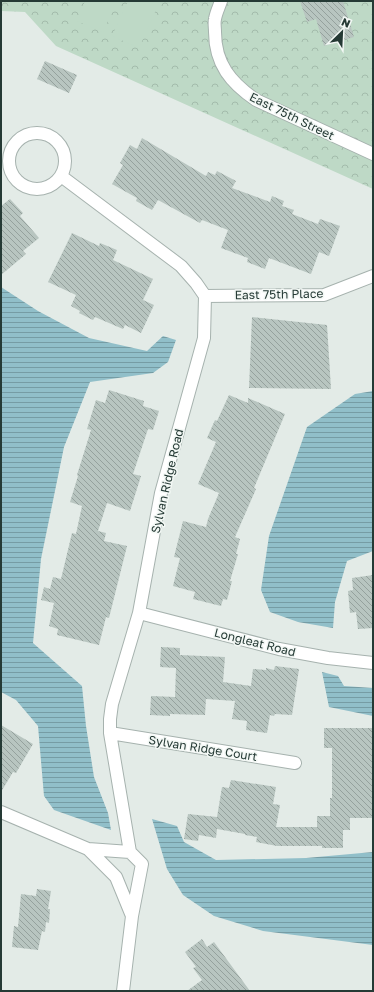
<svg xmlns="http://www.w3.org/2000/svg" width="374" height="992" font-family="'Golos Text',sans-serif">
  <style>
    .forest { fill: url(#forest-crowns) }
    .pitch { fill: #bed9c6 }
    .water { fill: url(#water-rules) }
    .building { fill: url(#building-back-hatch) }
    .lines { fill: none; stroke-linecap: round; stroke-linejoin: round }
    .street-casing { stroke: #a6b2ae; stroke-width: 14 }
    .street { stroke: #fff; stroke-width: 12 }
    .labels { text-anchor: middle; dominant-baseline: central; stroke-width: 3; stroke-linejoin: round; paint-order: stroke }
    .street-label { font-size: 12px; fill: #253a35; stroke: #f3f8f5 }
  </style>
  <defs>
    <pattern id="forest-crowns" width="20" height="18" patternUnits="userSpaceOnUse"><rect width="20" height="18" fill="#bed9c6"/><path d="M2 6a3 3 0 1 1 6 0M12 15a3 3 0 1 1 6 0" fill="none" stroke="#a3bbab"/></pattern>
    <pattern id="water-rules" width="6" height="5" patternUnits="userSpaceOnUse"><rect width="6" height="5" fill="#91bfc9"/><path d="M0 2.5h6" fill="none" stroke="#769ca4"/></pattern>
    <pattern id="building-back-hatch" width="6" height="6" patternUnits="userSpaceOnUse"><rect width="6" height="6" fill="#b8c5c0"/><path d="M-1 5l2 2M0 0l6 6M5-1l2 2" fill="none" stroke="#95a19d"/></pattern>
  </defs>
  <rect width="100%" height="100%" fill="#e3ebe7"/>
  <path class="forest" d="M 1,1 L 373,1 L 373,189 L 56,46 L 25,12 L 1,11 Z"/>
  <path class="pitch" d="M 85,1 L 117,1 L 103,32 L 77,21 Z
    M 128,1 L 160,1 L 139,48 L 112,36 Z"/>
  <path class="water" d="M 1,287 L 38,311 L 89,338 L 147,351 L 163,336 L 176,340 L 168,362 L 153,373 L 90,382 L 64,447 L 41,559 L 33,643 L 82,686 L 86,726 L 94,777 L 108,813 L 111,830 L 54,810 L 44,796 L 38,726 L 16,700 L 1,692 Z
    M 373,391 L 373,551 L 347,561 L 335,602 L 333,628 L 298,622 L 270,612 L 261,590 L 269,536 L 307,427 L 355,394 Z
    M 322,672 L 338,676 L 344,686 L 373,688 L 373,716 L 329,707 Z
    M 152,819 L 177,826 L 184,842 L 216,860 L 306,858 L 373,852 L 373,945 L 263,931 L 214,916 L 183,895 L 167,869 Z"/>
  <path class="building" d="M 300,1 L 343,1 L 354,37 L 324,46 L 316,19 L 307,22 Z
    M 45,61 L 77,75 L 69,93 L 37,79 Z
    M 142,138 L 206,176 L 208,172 L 215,175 L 217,171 L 236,181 L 232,188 L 270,202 L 272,196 L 284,201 L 282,206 L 294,210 L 292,214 L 318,224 L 320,219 L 340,226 L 329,256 L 319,252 L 311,274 L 269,258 L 265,269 L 247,262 L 248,258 L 221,248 L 228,230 L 202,220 L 200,223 L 158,200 L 152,210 L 136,201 L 137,198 L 112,184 L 123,165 L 120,163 L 130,145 L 137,149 Z
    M 10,199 L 23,213 L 20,216 L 39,238 L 23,251 L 26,254 L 1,275 L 1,206 Z
    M 72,233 L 99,246 L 100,243 L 117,250 L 113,260 L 153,279 L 143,300 L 154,305 L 141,333 L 125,325 L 123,329 L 95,317 L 93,320 L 79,313 L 80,311 L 71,306 L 76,295 L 48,282 Z
    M 252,317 L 327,325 L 331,389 L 249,388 Z
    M 109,390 L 144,401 L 143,406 L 159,411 L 153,430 L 148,429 L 133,474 L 141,476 L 130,511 L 107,503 L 98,531 L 106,533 L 104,541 L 127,546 L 109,618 L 106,617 L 99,645 L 57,635 L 58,629 L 49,626 L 54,603 L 41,600 L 44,587 L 50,589 L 53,577 L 61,579 L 72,533 L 76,534 L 82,506 L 70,502 L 78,476 L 77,475 L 91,430 L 87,429 L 96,400 L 105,403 Z
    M 229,395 L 248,403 L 248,398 L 285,414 L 254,488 L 256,489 L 235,537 L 240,539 L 236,554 L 238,554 L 230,581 L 232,581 L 227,600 L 223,599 L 221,606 L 193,599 L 195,592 L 173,586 L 180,558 L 174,557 L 183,521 L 206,527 L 208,519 L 219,493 L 198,484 L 216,442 L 207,438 L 215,420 L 217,421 Z
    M 373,575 L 373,628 L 358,629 L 356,612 L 350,613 L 348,591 L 353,590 L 352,578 Z
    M 161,647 L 180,648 L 180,655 L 225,657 L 223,682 L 251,686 L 253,669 L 266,670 L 266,668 L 274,670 L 275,666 L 299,669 L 292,715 L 275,714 L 274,716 L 270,715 L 267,733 L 246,730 L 247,721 L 232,719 L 235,701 L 206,699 L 205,715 L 170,714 L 170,716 L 150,715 L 151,696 L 175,697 L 176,668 L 160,667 Z
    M 1,725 L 33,744 L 16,773 L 13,772 L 1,792 Z
    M 324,728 L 373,728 L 373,818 L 350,818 L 350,830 L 343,830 L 343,848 L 322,848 L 322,846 L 277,846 L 256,842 L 257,837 L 245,835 L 245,834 L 217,829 L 216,838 L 199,835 L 198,841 L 184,839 L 188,814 L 217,817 L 222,787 L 229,788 L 231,780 L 276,787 L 273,804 L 280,805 L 276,827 L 317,827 L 317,816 L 330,816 L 330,798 L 332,798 L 332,748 L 324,748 Z
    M 37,889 L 51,891 L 48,909 L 50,909 L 49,923 L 46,922 L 45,932 L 42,931 L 38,950 L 12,947 L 14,926 L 18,927 L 21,894 L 36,896 Z
    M 202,939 L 207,947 L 214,942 L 250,991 L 187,991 L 202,980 L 193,968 L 196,967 L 185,952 Z"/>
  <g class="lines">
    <defs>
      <path id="street" d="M 221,1 C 219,7 216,13 215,19 C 214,23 215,27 215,32 C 215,64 231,83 256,100 L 373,154
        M9 161a28 28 0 1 1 56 0a28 28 0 1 1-56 0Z
        M 61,176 L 181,266 L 196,283 L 205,296 L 204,338 L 161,493 L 139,613 L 112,704 L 110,719 L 110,733 L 130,852
        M 205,296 L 324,295 L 373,276
        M 139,613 L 279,649 L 328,658 L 373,663
        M 110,733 L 295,763
        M 1,812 L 88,849 L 116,877 L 132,916
        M 88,849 L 130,852 L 142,864 L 132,916 L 123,991"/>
    </defs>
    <use href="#street" class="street-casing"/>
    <use href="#street" class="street"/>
  </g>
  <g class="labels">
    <g class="street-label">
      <text transform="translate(292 116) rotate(26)">East 75th Street</text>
      <text transform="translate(279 294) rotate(-1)">East 75th Place</text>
      <text transform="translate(167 481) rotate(-77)">Sylvan Ridge Road</text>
      <text transform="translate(255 642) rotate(14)">Longleat Road</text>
      <text transform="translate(203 748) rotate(9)">Sylvan Ridge Court</text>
    </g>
  </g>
  <rect width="374" height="992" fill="none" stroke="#253a35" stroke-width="4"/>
  <g transform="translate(342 32) rotate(24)" stroke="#f3f8f5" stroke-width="3" paint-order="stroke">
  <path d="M0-3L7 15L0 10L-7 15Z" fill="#253a35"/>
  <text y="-6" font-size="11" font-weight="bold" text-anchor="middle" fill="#253a35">N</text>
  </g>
</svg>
